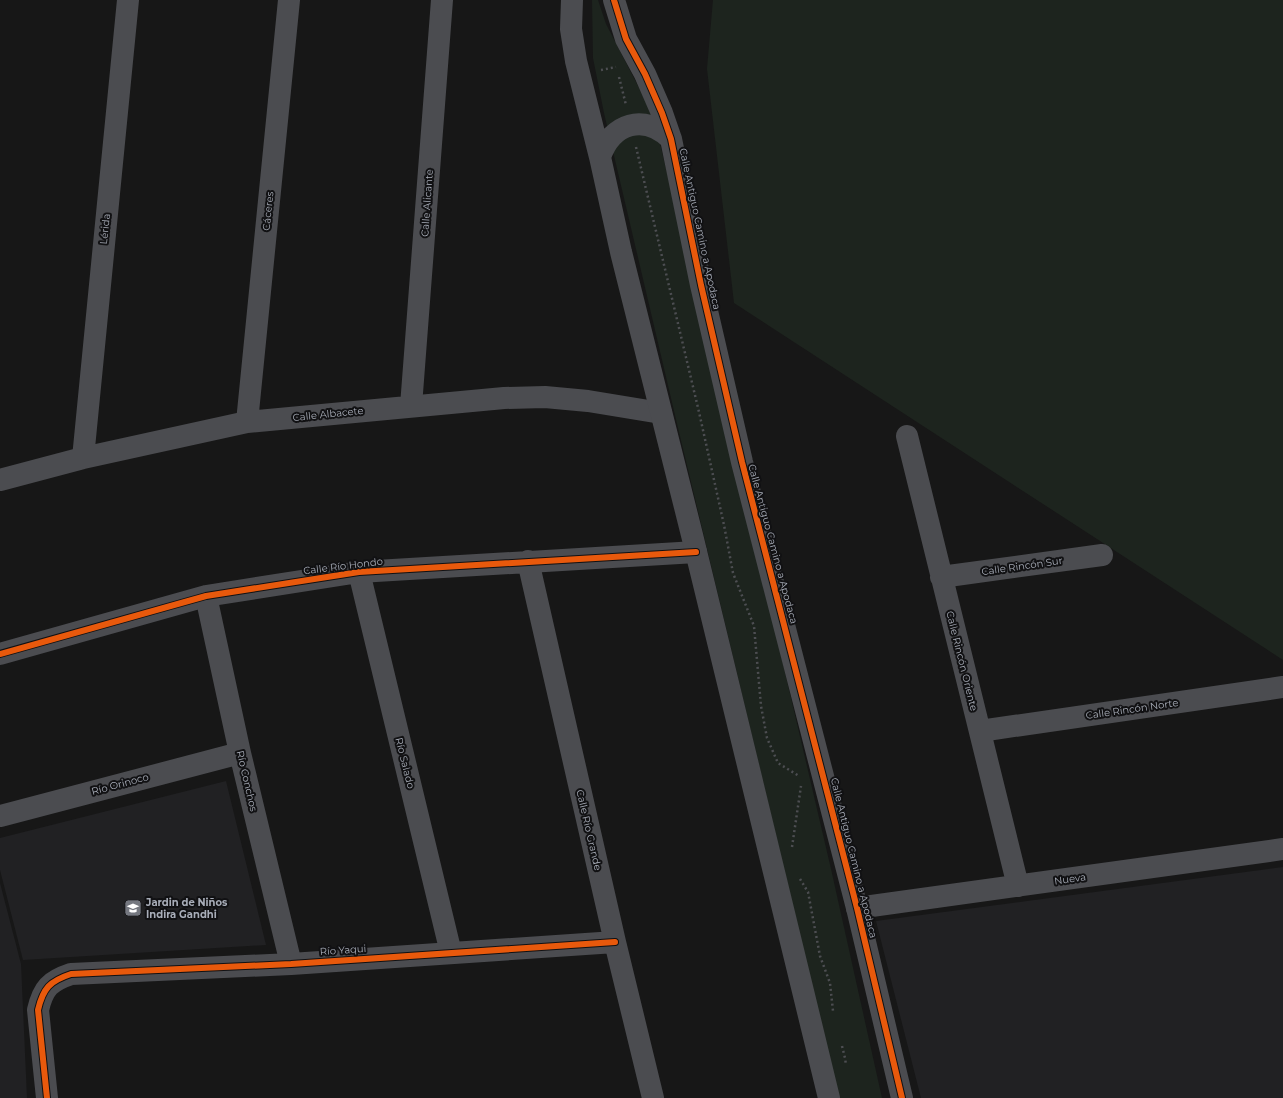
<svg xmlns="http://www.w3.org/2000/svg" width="1283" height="1098" font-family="Montserrat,sans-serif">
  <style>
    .built { fill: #212123 }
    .green { fill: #1d241e }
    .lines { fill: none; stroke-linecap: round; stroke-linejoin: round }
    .path { stroke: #4d4e52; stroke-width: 2.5; stroke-dasharray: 2 3; stroke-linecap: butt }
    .minor { stroke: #4b4c50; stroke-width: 22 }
    .tertiary { stroke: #4b4c50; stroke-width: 22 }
    .cycleway-casing { stroke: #111113; stroke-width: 8 }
    .cycleway { stroke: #e8590c; stroke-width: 6 }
    .labels { text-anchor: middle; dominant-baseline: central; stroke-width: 4; stroke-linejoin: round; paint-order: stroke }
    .street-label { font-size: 10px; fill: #a8adb8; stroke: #111113 }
    .poi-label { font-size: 10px; font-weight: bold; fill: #a8adb8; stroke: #111113; text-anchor: start }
  </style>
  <rect width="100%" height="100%" fill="#171717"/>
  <path class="built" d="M 226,781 L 266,945 L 23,960 L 0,870 L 0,838 Z
    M 1283,867 L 1283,1098 L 921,1098 L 876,921 Z
    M 0,883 L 21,964 L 27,1098 L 0,1098 Z"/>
  <path class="green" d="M 592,0 L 598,0 L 606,24 L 653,115 L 697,296 L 831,869 L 882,1098 L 839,1098 L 679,432 L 604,113 L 593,58 Z
    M 713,0 L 1283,0 L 1283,660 L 734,303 L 707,69 Z"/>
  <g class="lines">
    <path class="path" d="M 601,70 L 616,67
      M 619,77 L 626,105
      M 636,147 L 699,412 L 724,525 L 733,573 L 754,626 L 761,706 L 767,738 L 778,763 L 799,776
      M 792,847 L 801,786
      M 800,879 L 808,892 L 820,956 L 830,983 L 833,1011
      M 842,1046 L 845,1058 L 846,1065"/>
    <path class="minor" d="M 411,406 L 442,0
      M 247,422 L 289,0
      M 907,436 L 1018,886
      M 83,458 L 128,0
      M 0,480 L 83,458 L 247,422 L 504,398 L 545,397 L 588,401 L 661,413
      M 528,561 L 615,942 L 653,1098
      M 359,572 L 451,953
      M 941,577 L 1102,555
      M 206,596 L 240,753 L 291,964
      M 0,654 L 206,596 L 359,572 L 696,552
      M 980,731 L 1283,687
      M 0,816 L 240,753
      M 857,908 L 1283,849
      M 47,1098 L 38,1010 C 43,988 50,981 71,974 L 291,964 L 615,942"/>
    <path class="tertiary" d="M 572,0 L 571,29 L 576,61 L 600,157 L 621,252 L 692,535 L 829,1098
      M 614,0 L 626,39 L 645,74 L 662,113 L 671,139 L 701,285 L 742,462 L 857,908 L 902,1098
      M 600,157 C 612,123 644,113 671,139"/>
    <defs>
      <path id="cycleway" d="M 614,0 L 626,39 L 645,74 L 662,113 L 671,139 L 701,285 L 742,462 L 857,908 L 902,1098
        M 0,654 L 206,596 L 359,572 L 696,552
        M 47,1098 L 38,1010 C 43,988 50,981 71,974 L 291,964 L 615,942"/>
    </defs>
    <use href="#cycleway" class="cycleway-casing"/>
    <use href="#cycleway" class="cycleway"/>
  </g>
  <defs>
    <symbol id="school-square" viewBox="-11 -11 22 22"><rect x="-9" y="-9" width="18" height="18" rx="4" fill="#757880" stroke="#111113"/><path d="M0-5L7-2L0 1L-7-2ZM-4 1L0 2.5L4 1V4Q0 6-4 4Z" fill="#fff"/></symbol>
  </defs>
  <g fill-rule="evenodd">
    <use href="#school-square" x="123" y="898" width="20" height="20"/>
  </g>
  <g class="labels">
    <g class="street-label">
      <text transform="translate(427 203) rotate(-86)">Calle Alicante</text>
      <text transform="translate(268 211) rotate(-84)">Cáceres</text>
      <text transform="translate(105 229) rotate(-84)">Lérida</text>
      <text transform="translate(700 229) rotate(78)">Calle Antiguo Camino a Apodaca</text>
      <text transform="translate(328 414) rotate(-6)">Calle Albacete</text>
      <text transform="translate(773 544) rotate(75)">Calle Antiguo Camino a Apodaca</text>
      <text transform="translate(343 566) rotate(-7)">Calle Río Hondo</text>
      <text transform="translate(1022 566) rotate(-8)">Calle Rincón Sur</text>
      <text transform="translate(962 661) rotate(76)">Calle Rincón Oriente</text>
      <text transform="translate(1132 709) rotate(-8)">Calle Rincón Norte</text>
      <text transform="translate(405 763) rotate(76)">Río Salado</text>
      <text transform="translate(247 781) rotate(77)">Río Conchos</text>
      <text transform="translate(120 784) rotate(-15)">Río Orinoco</text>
      <text transform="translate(589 830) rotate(77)">Calle Río Grande</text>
      <text transform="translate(854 858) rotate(76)">Calle Antiguo Camino a Apodaca</text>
      <text transform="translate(1070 879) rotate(-8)">Nueva</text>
      <text transform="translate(343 950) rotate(-4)">Río Yaqui</text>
    </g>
    <g class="poi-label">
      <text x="146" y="902">Jardin de Niños<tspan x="146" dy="12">Indira Gandhi</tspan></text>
    </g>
  </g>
</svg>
